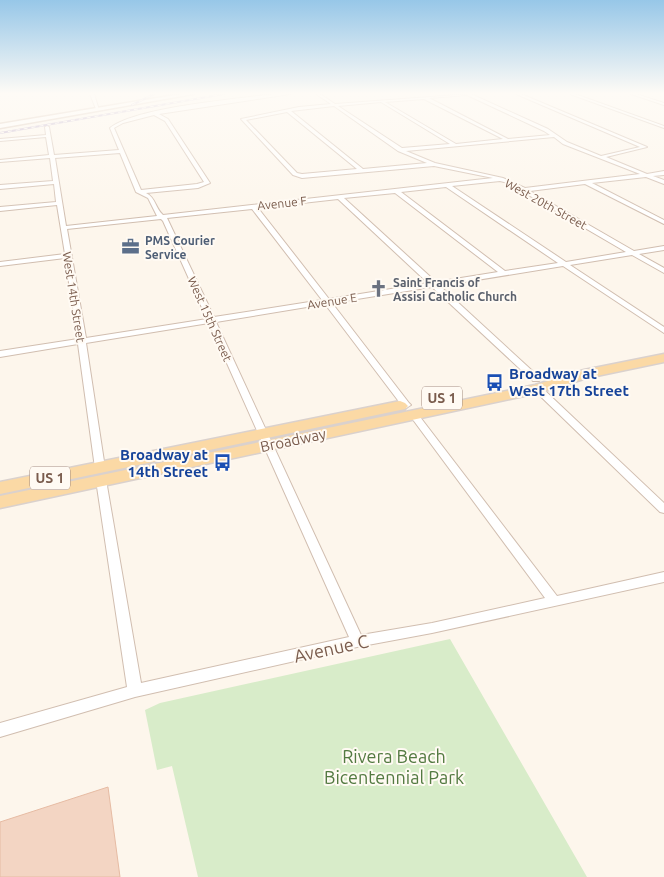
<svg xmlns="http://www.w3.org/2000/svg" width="664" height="877" font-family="Ubuntu,sans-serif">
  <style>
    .green { fill: #d8ecc9 }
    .building { fill: #f3d5c3; stroke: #e6bba3 }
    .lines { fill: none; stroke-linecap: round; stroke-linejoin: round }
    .street-casing { stroke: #d1beb0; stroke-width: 2 }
    .secondary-casing { stroke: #d6c0b0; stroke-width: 3 }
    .primary-casing { stroke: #dad1cd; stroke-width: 3 }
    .street { fill: #fff; fill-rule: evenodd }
    .secondary { fill: #fff; fill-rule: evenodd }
    .primary { fill: #fbd9a5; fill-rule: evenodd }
    .rail-casing { stroke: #b9a8c9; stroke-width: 2 }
    .rail { stroke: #fffaf3; stroke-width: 1; stroke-dasharray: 4; stroke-linecap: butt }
    .labels { text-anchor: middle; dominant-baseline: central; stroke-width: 4; stroke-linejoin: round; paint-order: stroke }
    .far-street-label { font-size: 12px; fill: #7a5c4d; stroke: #fffaf3 }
    .far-service-label { font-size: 12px; font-weight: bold; fill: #4e5e75; stroke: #fffaf3; text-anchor: start }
    .far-worship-label { font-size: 12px; font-weight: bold; fill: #5b616d; stroke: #fffaf3; text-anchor: start }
    .shield { fill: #fffaf3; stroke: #a28b7f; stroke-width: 1 }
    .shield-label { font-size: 14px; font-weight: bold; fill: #7a5c4d }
    .transit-label { font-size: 15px; font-weight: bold; fill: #164399; stroke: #fffaf3; text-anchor: start }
    .street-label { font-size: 15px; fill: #7a5c4d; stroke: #fffaf3 }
    .near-street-label { font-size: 18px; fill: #7a5c4d; stroke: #fffaf3 }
    .near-park-label { font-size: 18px; fill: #537a41; stroke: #fffaf3 }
  </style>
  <rect width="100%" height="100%" fill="#fdf6ec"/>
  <path class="green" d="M 450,639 L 587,877 L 198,877 L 172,766 L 157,770 L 145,710 L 160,703 Z"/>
  <path class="building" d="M 108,787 L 120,877 L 0,877 L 0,822 Z"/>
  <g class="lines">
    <defs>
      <path id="street" d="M 90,94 L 94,94 L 99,110 L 96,109 Z
        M 274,94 L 290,94 L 159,114 L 168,119 L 210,183 L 198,188 L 146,193 C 156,198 155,208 163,215 L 493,178 L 434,166 L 302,178 L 293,175 L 241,119 L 299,107 L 331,104 L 316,94 L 320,94 L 335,104 L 471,94 L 548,129 L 567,142 L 601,156 L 640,147 L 516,94 L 521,94 L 647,147 L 606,157 L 647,174 L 664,171 L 664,175 L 653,176 L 664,180 L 664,184 L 646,177 L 592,183 L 664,220 L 664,224 L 585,184 L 530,191 L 634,251 L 664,246 L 664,250 L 639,254 L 664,268 L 664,273 L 632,255 L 570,265 L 664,327 L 664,333 L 563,266 L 440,286 L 539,377 L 540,379 L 539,381 L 533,381 L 432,287 L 332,303 L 409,403 L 411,405 L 406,408 L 403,407 L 325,304 L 216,322 L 361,635 L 432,623 L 545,598 L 411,417 L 409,415 L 411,413 L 417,413 L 557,596 L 664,572 L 664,582 L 432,633 L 357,647 L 135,697 L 0,737 L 0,723 L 127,687 L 96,480 L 97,478 L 105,478 L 106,480 L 141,683 L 349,637 L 209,323 L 86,343 L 105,468 L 100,471 L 95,468 L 78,344 L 0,357 L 0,351 L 78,339 L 65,258 L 0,266 L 0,262 L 65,254 L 57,205 L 0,211 L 0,207 L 56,202 L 54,184 L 0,189 L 0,185 L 53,181 L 50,158 L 0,162 L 0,160 L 49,155 L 46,137 L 0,141 L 0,139 L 46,135 L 45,127 L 47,126 L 49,127 L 54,155 L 119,150 L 110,128 C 136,107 238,99 274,94 ZM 467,95 L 544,131 L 550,135 L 508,139 L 429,98 ZM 424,99 L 503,139 L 456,144 L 385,102 ZM 381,102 L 450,144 L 402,148 L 338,106 ZM 334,106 L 398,151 L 427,163 L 363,169 L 291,111 ZM 287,112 L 357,169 L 302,174 L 297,173 L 246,120 ZM 154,115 L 165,121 L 204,182 L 197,184 L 141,190 L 114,128 L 123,123 ZM 554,137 L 563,144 L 640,174 L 525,188 L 503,178 L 435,163 L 406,151 ZM 120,153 L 136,192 L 148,198 L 157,216 L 66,226 L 55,158 ZM 500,181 L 508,183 L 626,252 L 566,262 L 452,186 ZM 446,187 L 558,263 L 505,271 L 401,192 ZM 395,193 L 498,272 L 436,282 L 344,198 ZM 338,199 L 428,283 L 329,299 L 258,208 ZM 252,209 L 322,300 L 214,317 L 167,218 ZM 161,219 L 163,221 L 207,319 L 86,338 L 67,229 Z
        M 570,94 L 575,94 L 664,126 L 664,128 Z
        M 631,94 L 636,94 L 664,103 L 664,105 Z
        M 538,386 L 541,387 L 664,503 L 664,513 L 660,512 L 535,391 L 533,389 Z"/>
      <path id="secondary" d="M 181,94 L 193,94 L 0,128 L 0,124 Z"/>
      <path id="primary" d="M 664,354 L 664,362 L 587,378 L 538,393 L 0,508 L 0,496 L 535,385 L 584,370 Z
        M 400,401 L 405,403 L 408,406 L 405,409 L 0,494 L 0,482 Z"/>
    </defs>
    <use href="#street" class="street-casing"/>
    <use href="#secondary" class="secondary-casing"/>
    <use href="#primary" class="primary-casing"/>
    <use href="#street" class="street"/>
    <use href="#secondary" class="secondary"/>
    <use href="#primary" class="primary"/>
    <defs>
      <path id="rail" d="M 132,105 L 154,94
        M 0,133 L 224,94"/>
    </defs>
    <use href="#rail" class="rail-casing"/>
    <use href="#rail" class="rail"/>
  </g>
  <linearGradient id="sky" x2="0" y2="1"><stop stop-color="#97c7e8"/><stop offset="0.43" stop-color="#fefbf6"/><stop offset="1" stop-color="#fefbf6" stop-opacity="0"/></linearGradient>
  <rect width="664" height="217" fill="url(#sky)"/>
  <defs>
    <symbol id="office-bare" viewBox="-9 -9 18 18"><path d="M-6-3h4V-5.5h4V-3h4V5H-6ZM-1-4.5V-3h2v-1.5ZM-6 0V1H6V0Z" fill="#5c6f8a" stroke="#fffaf3" stroke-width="2.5" paint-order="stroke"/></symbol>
    <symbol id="church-bare" viewBox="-9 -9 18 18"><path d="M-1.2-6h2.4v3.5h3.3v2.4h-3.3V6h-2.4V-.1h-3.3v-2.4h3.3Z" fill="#6b7280" stroke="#fffaf3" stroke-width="2.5" paint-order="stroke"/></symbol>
    <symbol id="bus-bare" viewBox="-9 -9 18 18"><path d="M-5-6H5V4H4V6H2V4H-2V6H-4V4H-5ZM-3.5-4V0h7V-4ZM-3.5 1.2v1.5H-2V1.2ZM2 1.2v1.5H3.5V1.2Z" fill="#1a4fb4" stroke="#fffaf3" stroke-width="2.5" paint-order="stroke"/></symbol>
  </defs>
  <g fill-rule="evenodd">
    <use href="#office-bare" x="118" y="234" width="25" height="25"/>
    <use href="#church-bare" x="366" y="276" width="25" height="25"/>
    <use href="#bus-bare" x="482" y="370" width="25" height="25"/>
    <use href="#bus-bare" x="210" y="450" width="25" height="25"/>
  </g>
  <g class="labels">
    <g class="far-street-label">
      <text transform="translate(282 203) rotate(-6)">Avenue F</text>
      <text transform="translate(546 204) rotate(29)">West 20th Street</text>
      <text transform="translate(74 297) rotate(81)">West 14th Street</text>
      <text transform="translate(332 301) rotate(-9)">Avenue E</text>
      <text transform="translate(210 319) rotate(66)">West 15th Street</text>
    </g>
    <g class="far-service-label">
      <text x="145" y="240">PMS Courier<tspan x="145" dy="14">Service</tspan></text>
    </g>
    <g class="far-worship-label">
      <text x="393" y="282">Saint Francis of<tspan x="393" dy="14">Assisi Catholic Church</tspan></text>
    </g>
    <g class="shield">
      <rect x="422" y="386.5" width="40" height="23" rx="4"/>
      <rect x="30" y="466.5" width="40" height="23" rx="4"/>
    </g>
    <g class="shield-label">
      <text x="442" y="398">US 1</text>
      <text x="50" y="478">US 1</text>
    </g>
    <g class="transit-label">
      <text x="509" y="373">Broadway at<tspan x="509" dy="17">West 17th Street</tspan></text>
      <text x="208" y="454" text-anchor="end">Broadway at<tspan x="208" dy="17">14th Street</tspan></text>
    </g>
    <g class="street-label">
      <text transform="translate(293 440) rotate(-12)">Broadway</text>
    </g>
    <g class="near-street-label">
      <text transform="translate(331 648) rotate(-12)">Avenue C</text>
    </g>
    <g class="near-park-label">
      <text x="394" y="756">Rivera Beach<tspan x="394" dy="21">Bicentennial Park</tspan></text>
    </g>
  </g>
</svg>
